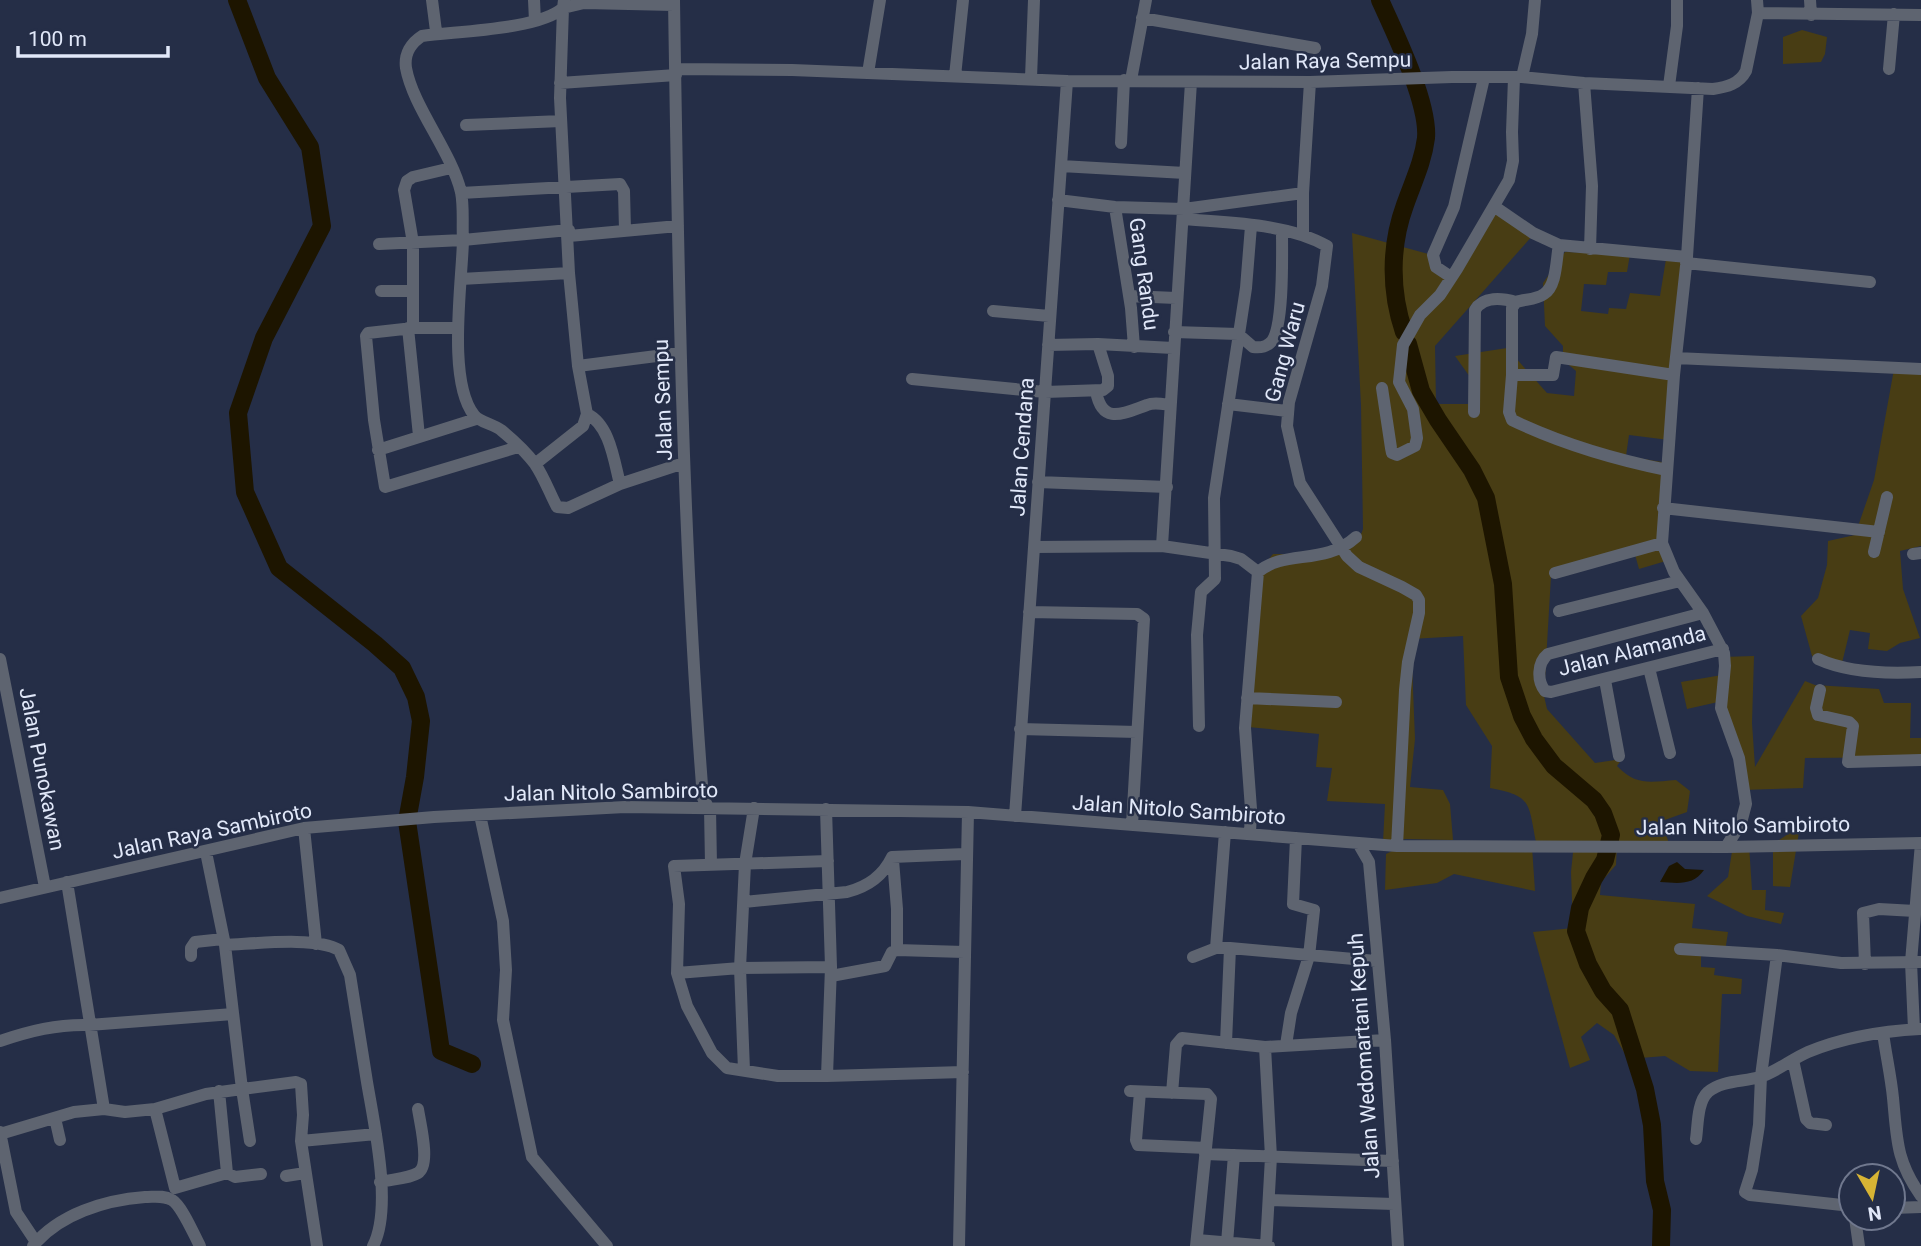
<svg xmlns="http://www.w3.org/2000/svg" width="1921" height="1246" font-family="Roboto,sans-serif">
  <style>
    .green { fill: #483d14 }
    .water { fill: #1d1500 }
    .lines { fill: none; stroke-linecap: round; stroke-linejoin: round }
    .river { stroke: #1d1500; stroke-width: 18 }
    .minor { stroke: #5e6470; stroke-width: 12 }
    .labels { text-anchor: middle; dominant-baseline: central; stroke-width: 5; stroke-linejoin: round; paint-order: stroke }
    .street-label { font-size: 21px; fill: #e1e8f9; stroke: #252e47 }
  </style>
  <rect width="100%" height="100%" fill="#252e47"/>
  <path class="green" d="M 1802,30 L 1827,37 L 1825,54 L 1821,62 L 1783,64 L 1783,37 Z
    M 1497,209 L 1533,235 L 1435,346 L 1436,404 L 1478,404 L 1480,391 L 1455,356 L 1507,348 L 1547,393 L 1574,396 L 1576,371 L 1563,360 L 1563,346 L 1545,326 L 1543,283 L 1565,252 L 1630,254 L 1627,272 L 1608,272 L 1606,285 L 1584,284 L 1581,311 L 1608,314 L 1609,308 L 1626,309 L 1630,293 L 1660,296 L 1666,259 L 1685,261 L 1669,440 L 1629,435 L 1626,456 L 1668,463 L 1666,561 L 1639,569 L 1634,551 L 1551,576 L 1544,696 L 1547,709 L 1595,763 L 1622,759 L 1617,766 C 1636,786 1650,782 1676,780 L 1690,791 L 1687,812 L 1662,821 L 1669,844 L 1617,844 L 1616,865 L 1601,882 L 1600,895 L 1695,904 L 1692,928 L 1728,932 L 1725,952 L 1701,951 L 1701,967 L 1715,968 L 1714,975 L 1742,979 L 1741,994 L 1722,994 L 1718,1072 L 1690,1071 L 1665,1056 L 1628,1059 L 1614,1035 L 1597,1023 L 1581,1037 L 1590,1060 L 1570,1068 L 1533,932 L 1573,928 L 1571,872 L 1574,843 L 1536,842 C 1528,802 1532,796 1490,788 L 1492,746 L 1466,705 L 1463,636 L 1411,639 L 1415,739 L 1410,787 L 1443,790 L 1450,804 L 1453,840 L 1406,839 L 1383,842 L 1385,804 L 1327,801 L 1332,768 L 1316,767 L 1319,734 L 1248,727 L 1258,572 L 1273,554 C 1301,553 1354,561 1363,529 L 1361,405 L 1352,233 L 1432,255 L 1452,279 Z
    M 1894,369 L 1921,369 L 1921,546 L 1900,551 L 1903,589 L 1920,638 L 1900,643 L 1887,651 L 1868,649 L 1870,633 L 1850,630 L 1842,663 L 1812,656 L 1801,616 L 1818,598 L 1827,565 L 1828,541 L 1855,535 L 1874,480 Z
    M 1754,656 L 1752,723 L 1755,767 L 1805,681 L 1815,685 L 1879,689 L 1884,703 L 1911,703 L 1910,738 L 1921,738 L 1921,757 L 1805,758 L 1803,788 L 1743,790 L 1718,702 L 1687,709 L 1681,682 L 1722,675 L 1722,657 Z
    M 1800,826 L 1790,887 L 1773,886 L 1773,844 Z
    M 1733,845 L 1749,845 L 1752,890 L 1766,890 L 1765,910 L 1784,913 L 1781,924 L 1747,916 L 1707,896 L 1728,877 Z
    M 1532,847 L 1535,891 L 1454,874 L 1437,883 L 1385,890 L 1386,854 L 1398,848 Z"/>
  <path class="water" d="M 1677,862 L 1685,869 L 1704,870 C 1693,886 1678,883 1660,882 L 1669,866 Z"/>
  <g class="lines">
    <path class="river" d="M 237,0 L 267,78 L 310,147 L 322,226 L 264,338 L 238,413 L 245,492 L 279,568 L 375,644 L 402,668 L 416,697 L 421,721 L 415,777 L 407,821 L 441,1051 L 472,1064
      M 1380,0 C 1395,33 1429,103 1426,138 C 1423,162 1413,182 1405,205 C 1390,246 1390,291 1404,332
      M 1408,344 L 1421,391 L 1438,420 L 1472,470 L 1486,498 L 1503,584 L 1509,677 L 1522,716 L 1534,739 L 1554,766 L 1594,800 L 1603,813 L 1611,835 L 1605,860 L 1594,878 L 1580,908 L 1576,931 L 1588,964 L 1603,991 L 1620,1010 L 1645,1089 L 1652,1125 L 1655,1181 L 1662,1210 L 1661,1246"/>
    <path class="minor" d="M 432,0 L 436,31 L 438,34
      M 534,0 L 535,21
      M 564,0 L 563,8 L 584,3 L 674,5
      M 674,0 C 678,266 682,532 703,798 L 708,807
      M 1810,0 L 1811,15
      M 563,8 L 560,98 L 569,273 L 578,366 L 587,414
      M 1758,13 L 1921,15
      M 1142,18 L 1315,48
      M 676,69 L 792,70 L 1067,81 L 1310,82 L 1452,77 L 1522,77 L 1584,83 L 1713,89 C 1727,87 1739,84 1746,71 L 1758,13 L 1757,0
      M 1889,69 L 1894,14
      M 868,73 L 880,0
      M 955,76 L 963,0
      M 1522,77 L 1532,34 L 1535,0
      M 1031,78 L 1034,0
      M 1131,80 L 1146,0
      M 560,83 L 676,75
      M 1584,83 L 1592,186 L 1590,249
      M 1669,86 L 1677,26 L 1677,0
      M 1698,88 L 1687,257 L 1674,375 L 1662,543 L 1674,572 L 1703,613 L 1724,653 L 1725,666 L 1721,708 L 1739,758 L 1746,804 L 1741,823 L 1726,847
      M 466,125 L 561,121
      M 1121,143 L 1124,80
      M 1061,166 L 1185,173
      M 461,193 L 620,184 L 624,191 L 625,230
      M 1058,200 L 1115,207 L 1184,209 L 1303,193
      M 1115,207 L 1131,308 L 1134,347
      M 1495,207 L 1533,233 L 1559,245 L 1687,257
      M 1183,219 C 1228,223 1287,223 1327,246 L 1322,286 L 1289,402 L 1287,426 L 1300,483 L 1347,556 L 1359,567 L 1402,587 L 1416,595 L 1419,600 L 1419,613 L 1408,662 L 1405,690 L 1397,846
      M 569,230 L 463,240 C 462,283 447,381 474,415 C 479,422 493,424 501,430 C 512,439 526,452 535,464 C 544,477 550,494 557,507 L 568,508 L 620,484 L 684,463
      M 1303,235 L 1303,193 L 1310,82
      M 569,236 L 678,226
      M 379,244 L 463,240 C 462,225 464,207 461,192 C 451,151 413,107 406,68 C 404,54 411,43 422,36 C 457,31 538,30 563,8
      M 1559,245 C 1556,259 1557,286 1544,294 C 1536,300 1525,299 1516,302 L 1512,308 L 1512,375 L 1553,375 L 1556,357 L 1674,375
      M 1686,263 L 1870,282
      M 1451,277 L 1436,267 L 1433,255 L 1454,207 L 1484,78
      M 461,279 L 569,273
      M 381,291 L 413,291
      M 1129,296 L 1176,298
      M 993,311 L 1049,316
      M 408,328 L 419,436
      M 413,328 L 413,243 L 404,190 L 407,181 L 413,177 L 451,168
      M 456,328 L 413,328 L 368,333 L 366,336 L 374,420 L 385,487 L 518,447
      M 1174,332 L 1238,334 L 1253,347 C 1260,348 1267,347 1272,341 C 1284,325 1282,253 1282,231
      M 1048,345 L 1098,344 L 1173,348
      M 1676,358 L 1921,369
      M 578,366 L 680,353
      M 1512,375 L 1509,412 L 1512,420 C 1562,444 1613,459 1667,470
      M 912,379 L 1045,392 L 1103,390 L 1108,386 L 1108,376 L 1098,344
      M 1382,388 L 1391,448 L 1392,453 L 1397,455 L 1415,446 L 1417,438 L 1413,409 L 1399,382 L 1403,345 L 1420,315 L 1440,295 L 1457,269 L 1509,180 L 1513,161 L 1512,132 L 1514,78
      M 1096,391 C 1102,426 1124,413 1147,405 C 1154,402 1162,404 1170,405
      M 1228,404 L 1287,411
      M 1474,412 L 1475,310 C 1483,296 1502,298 1516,302
      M 378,450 L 476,419
      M 535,464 L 583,426 L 587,414 C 610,425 614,461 620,484
      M 1038,482 L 1167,487
      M 1663,508 L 1879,532
      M 1162,546 L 1191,82
      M 1035,547 L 1162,546 L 1231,556 L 1241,559 L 1258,572 L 1245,728 L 1251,809 L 1250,834
      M 1874,552 L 1887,497
      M 1913,554 L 1921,553
      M 1258,572 C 1285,549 1324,566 1356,537
      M 1555,573 L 1662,543
      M 1559,611 L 1680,581
      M 1029,612 L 1137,614 L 1144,619 L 1132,825
      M 1703,613 L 1548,654 C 1537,663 1537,681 1545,691 L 1551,692 L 1723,649
      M 0,659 L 45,887
      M 1818,659 C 1849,673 1887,674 1921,672
      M 1649,668 L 1670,753
      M 1605,680 L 1619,756
      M 1820,690 L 1816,708 L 1818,715 L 1849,722 L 1853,726 L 1848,762 L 1921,760
      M 1247,698 L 1336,702
      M 1199,726 L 1197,635 L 1201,592 L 1215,579 L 1214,498 L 1246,288 L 1251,226
      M 1020,729 L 1137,732
      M 710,808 L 711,865
      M 826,809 L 831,967 L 827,1076 L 963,1072
      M 480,815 L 503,921 L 506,970 L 503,1020 L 532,1157 L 607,1246
      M 1015,816 L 1067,81
      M 304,828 L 316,944
      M 1358,843 L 1369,862 L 1385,1040 L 1398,1246
      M 206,852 L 225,945 L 242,1089 L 296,1082 L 301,1084 L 303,1115 L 301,1141 L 317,1246
      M 893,860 L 897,909 L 897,950
      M 67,882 L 104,1109
      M 0,898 L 304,828 L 434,817 L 625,807 L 968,812 L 1397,846 L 1726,847 L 1921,843 L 1911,962 L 1914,1029
      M 744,902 L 847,892 C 867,887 883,876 892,857 L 965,854
      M 225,945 C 253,944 316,936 339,950 L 350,975 C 356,1011 361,1046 367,1082 C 374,1124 393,1208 373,1246
      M 1216,948 L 1225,832
      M 1680,949 L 1777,955 L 1841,963 L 1921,962
      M 1777,955 L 1761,1076 L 1759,1125 L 1752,1170 L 1745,1192 L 1750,1195 L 1851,1206
      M 191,956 L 191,948 L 195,942 L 223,939
      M 1193,957 L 1216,948 L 1230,948 L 1376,961
      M 1865,964 L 1863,913 L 1879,909 L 1915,911
      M 677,973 L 740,968 L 831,967
      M 831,976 L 885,966 L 892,952 L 897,950 L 964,952
      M 1883,1033 C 1886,1055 1891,1077 1893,1098 C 1897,1139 1896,1161 1921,1196
      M 0,1041 C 30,1031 57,1024 89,1025 L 233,1014
      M 1226,1043 L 1230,948
      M 1286,1045 L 1291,1013 L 1309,956 L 1314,910 L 1293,904 L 1296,838
      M 1265,1047 L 1271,1157 L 1266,1246
      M 1793,1060 L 1806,1119 L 1810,1123 L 1826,1125
      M 744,1070 L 740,968 L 745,864 L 754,808
      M 827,1076 L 778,1076 L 727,1068 L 712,1053 L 687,1006 L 677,973 L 679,904 L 674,866 L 828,861
      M 1130,1091 L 1207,1094 L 1211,1099 L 1196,1246
      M 1140,1092 L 1136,1140 L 1138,1145 L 1206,1148
      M 1172,1093 L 1176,1045 L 1182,1038 L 1265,1047 L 1385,1040
      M 155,1109 L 175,1188 L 227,1173 L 219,1091
      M 55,1118 L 60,1140
      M 0,1132 L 16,1212 L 36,1242
      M 0,1134 L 74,1112 L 104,1109 L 125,1112 L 155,1109 L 206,1094 L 242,1089 L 250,1141
      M 1696,1139 C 1698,1126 1697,1102 1708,1092 C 1722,1080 1743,1082 1760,1077 C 1776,1072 1792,1059 1808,1052 C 1842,1038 1883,1031 1920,1029
      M 301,1141 L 376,1134
      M 1205,1154 L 1393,1161
      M 227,1173 L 235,1177 L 261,1174
      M 286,1176 L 305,1173
      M 380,1182 C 392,1179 408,1179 418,1173 C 431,1165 420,1123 418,1109
      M 1269,1200 L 1394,1204
      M 1893,1208 L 1921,1207
      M 1855,1218 L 1859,1246
      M 1197,1240 L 1269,1246
      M 1227,1243 L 1234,1155
      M 33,1246 C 59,1214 105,1200 145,1197 C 155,1197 163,1195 172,1200 C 182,1206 194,1235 200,1246
      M 959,1246 L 968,812"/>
  </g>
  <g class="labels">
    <g class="street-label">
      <text transform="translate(1325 61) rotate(-1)">Jalan Raya Sempu</text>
      <text transform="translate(1144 274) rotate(82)">Gang Randu</text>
      <text transform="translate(1285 352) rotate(-75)">Gang Waru</text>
      <text transform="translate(663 400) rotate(-92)">Jalan Sempu</text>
      <text transform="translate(1022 447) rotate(-86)">Jalan Cendana</text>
      <text transform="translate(1632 651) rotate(-14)">Jalan Alamanda</text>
      <text transform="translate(42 769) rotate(79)">Jalan Punokawan</text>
      <text transform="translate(611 792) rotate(-1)">Jalan Nitolo Sambiroto</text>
      <text transform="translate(1179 810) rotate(4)">Jalan Nitolo Sambiroto</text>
      <text transform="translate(1743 826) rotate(-1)">Jalan Nitolo Sambiroto</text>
      <text transform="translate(212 831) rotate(-12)">Jalan Raya Sambiroto</text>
      <text transform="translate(1364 1056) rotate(-94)">Jalan Wedomartani Kepuh</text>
    </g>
  </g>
  <g transform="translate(1872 1197) rotate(171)"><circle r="33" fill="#252e47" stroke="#70788e" stroke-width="2"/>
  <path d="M0-5L12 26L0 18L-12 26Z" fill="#d7b434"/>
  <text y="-10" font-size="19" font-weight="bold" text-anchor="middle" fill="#e1e8f9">N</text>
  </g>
  <path d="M18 46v10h150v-10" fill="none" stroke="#e1e8f9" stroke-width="3.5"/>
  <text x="28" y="46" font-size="21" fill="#e1e8f9" stroke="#252e47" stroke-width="5" paint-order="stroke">100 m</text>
</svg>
